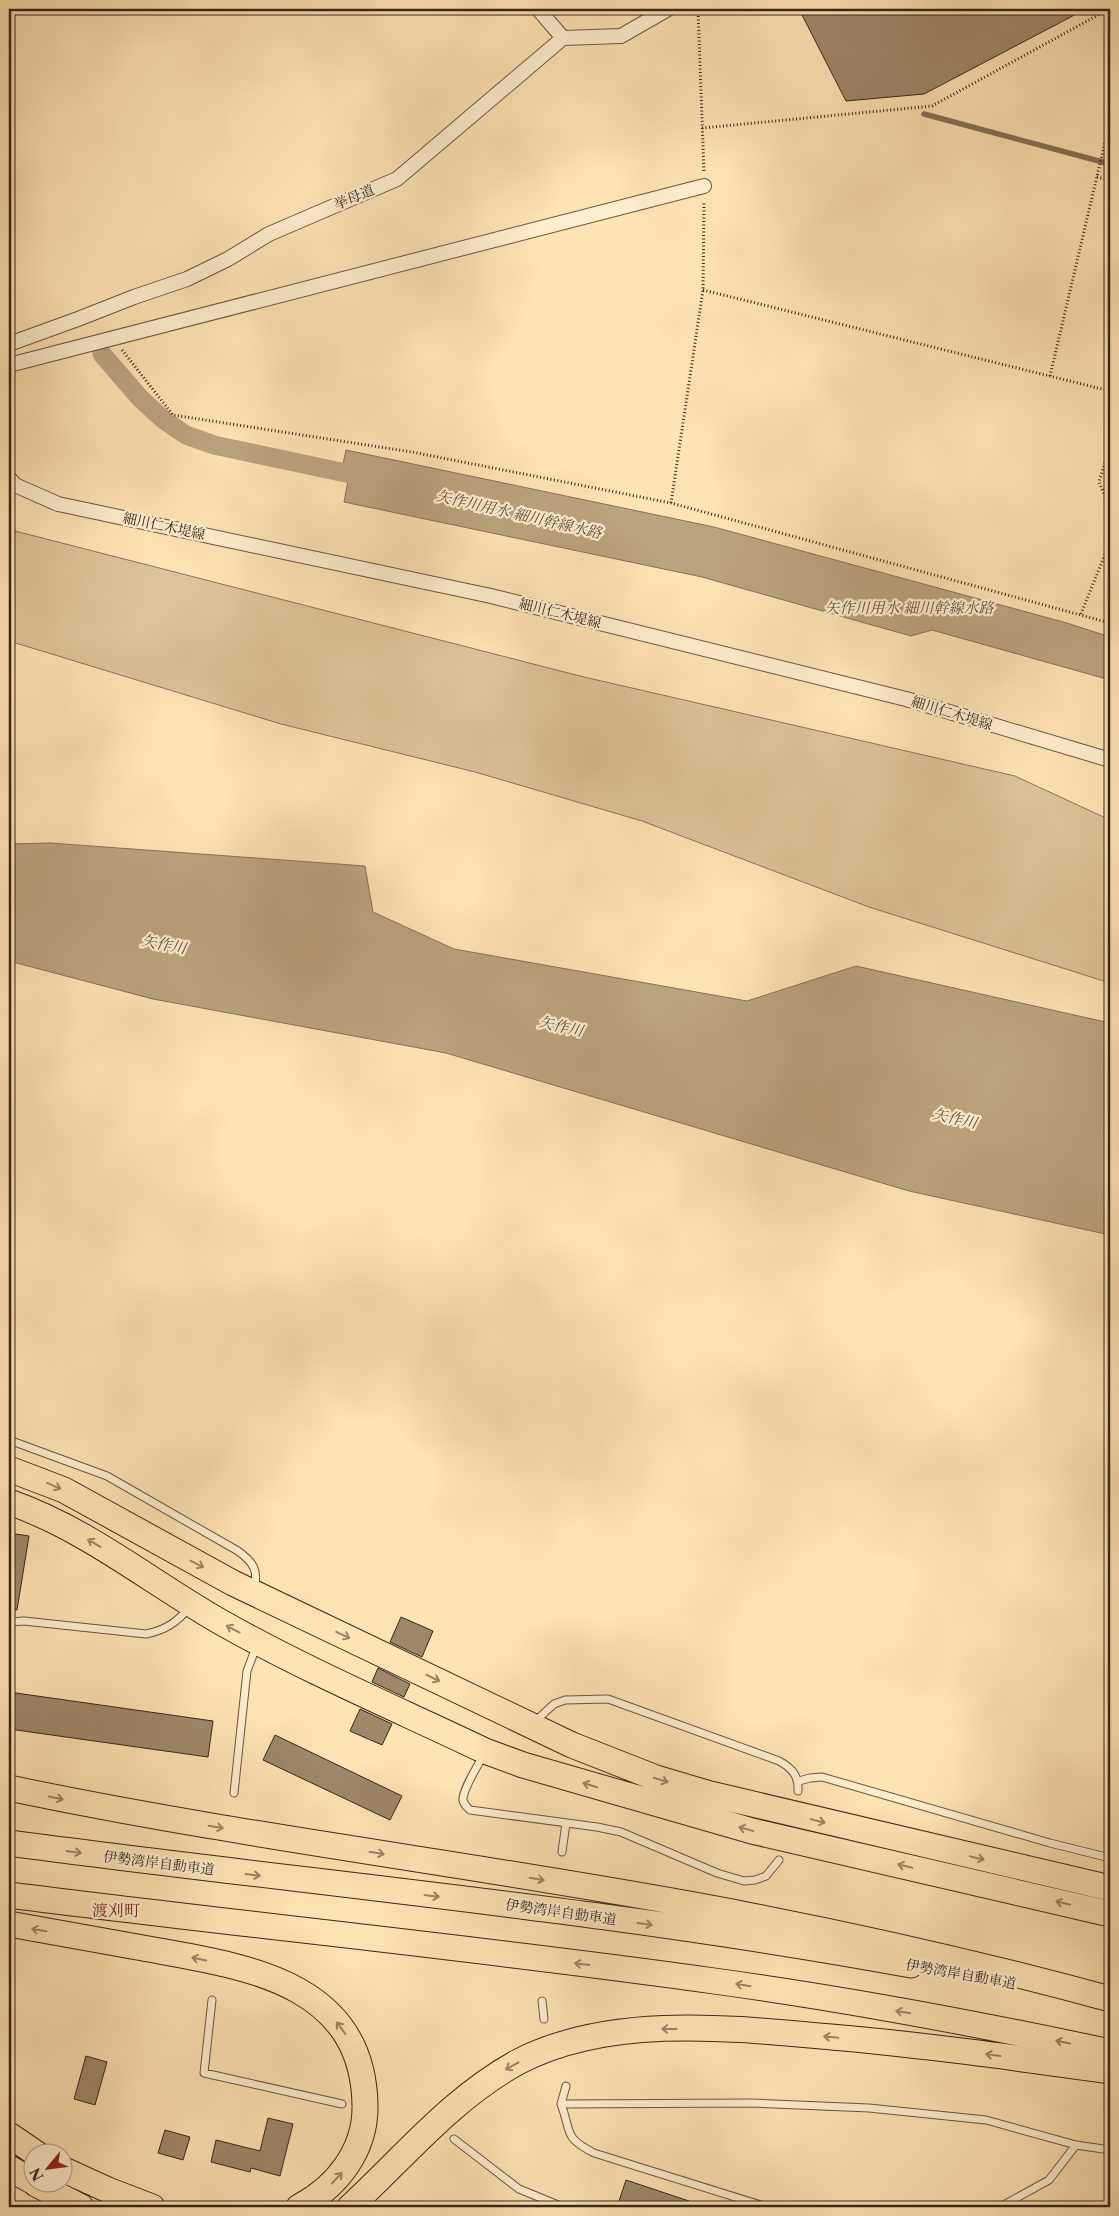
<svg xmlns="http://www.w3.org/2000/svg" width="1119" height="2216" font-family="'Libre Caslon Text','Noto Serif JP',serif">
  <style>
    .green { fill: #dcc399; stroke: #89745a }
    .water { fill: #baa37f; stroke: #857157 }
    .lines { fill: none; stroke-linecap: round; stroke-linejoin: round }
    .stream { stroke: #857157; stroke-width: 5.5 }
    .canal { stroke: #baa37f; stroke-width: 19 }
    .building { fill: #9e886a; stroke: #36261a }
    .lane-casing { stroke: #685540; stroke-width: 9 }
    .street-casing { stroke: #685540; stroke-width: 16 }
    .highway-casing { stroke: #36261a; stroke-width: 27 }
    .path { stroke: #36261a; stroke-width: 3; stroke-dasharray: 1 2.5; stroke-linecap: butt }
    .lane { stroke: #feedce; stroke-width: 7 }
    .street { stroke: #feedce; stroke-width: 14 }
    .highway { stroke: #fee3b3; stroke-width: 25 }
    .oneway { stroke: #9a8466 }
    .labels { text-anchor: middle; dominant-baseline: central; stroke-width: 4.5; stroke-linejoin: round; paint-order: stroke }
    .street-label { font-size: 14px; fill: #36261a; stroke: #feedce }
    .water-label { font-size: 15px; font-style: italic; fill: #5e4c38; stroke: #feedce }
    .quarter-label { font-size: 16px; fill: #7a1f14; stroke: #feedce }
  </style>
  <rect width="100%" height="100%" fill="#fee3b3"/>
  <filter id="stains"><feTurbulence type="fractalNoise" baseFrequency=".004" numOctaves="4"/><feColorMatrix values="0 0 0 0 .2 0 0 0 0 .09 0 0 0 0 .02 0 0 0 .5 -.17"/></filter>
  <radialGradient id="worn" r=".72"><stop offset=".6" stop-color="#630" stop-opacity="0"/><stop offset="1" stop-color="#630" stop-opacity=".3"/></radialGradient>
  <path class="green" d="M 15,531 L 584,677 L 1015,776 L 1110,820 L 1110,983 L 869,907 L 642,821 L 475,772 L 281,724 L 9,641 L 9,576 Z"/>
  <path class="water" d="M 346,450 L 714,527 L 1067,623 L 1110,637 L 1110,680 L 932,630 L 911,636 L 702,577 L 344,502 L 348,481 L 328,477 L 332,462 L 343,464 Z
    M 50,843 L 365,866 L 373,912 L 454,949 L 747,1001 L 856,966 L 1110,1023 L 1110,1235 L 909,1191 L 446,1053 L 153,999 L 9,961 L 9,844 Z"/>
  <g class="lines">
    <path class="stream" d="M 924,114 L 1110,164"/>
    <path class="canal" d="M 102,354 L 140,398 L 164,420 L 186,435 L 214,445 L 355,475"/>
  </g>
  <path class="building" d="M 799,9 L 1086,9 L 924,94 L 846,101 Z
    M 9,1533 L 29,1536 L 17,1610 L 9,1609 Z
    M 401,1617 L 433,1631 L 422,1657 L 390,1642 Z
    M 378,1668 L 410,1684 L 404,1697 L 372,1682 Z
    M 9,1692 L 213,1721 L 208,1757 L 9,1729 Z
    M 360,1709 L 392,1724 L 382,1745 L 350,1731 Z
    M 275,1735 L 402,1796 L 390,1820 L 263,1760 Z
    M 86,2056 L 107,2062 L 95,2105 L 74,2099 Z
    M 268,2118 L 293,2124 L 280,2176 L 251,2168 L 250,2172 L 211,2162 L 216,2140 L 260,2151 Z
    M 165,2130 L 190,2137 L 183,2160 L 158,2153 Z
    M 626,2180 L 701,2205 L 701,2207 L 617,2207 Z"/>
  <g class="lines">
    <defs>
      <path id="lane" d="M 9,1440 L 107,1476 L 238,1551 C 253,1562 259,1570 254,1589
        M 9,1622 L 24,1621 L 146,1634 C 166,1630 177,1622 190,1607
        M 537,1723 L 541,1716 L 554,1704 L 565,1700 L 608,1699 L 779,1761 C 792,1768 799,1776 798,1791
        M 483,1756 C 478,1765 462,1791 463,1800 C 464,1805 467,1807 470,1810 L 597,1827 L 621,1832 L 717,1873 L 744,1881 L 755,1880 L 766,1876 L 779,1860
        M 799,1781 L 810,1778 L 822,1777 L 1050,1843 L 1110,1858
        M 234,1793 L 247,1671 L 256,1647
        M 562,1852 L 566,1823
        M 212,2000 L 204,2073 L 342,2104
        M 542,2001 L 544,2019
        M 566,2086 L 561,2104 L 752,2103 L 869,2108 L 986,2120 L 1076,2145 L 1110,2150
        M 561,2104 C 572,2133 563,2137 594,2153 L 767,2207
        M 454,2139 L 519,2189 L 563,2207
        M 1000,2207 L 1049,2180 L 1076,2145"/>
      <path id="street" d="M 538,9 L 563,38
        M 9,344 L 78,319 L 134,297 L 187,279 L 228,259 L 269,234 L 397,179 L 563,38 L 621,36 L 668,9
        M 9,365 L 704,186
        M 9,478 L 15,485 L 58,504 L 491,596 L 906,699 L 1110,760"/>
      <path id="highway" d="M 9,1469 L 64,1490 L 233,1583 L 572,1745 L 656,1778 L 710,1794 L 1110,1888
        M 9,1502 C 88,1529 154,1585 226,1625 C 310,1672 399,1710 485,1751 L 523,1765 L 752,1831 L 1110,1914
        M 9,1788 C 252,1839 499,1867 742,1914 C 866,1938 989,1966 1110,1999
        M 9,1843 C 309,1883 612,1910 911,1965
        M 9,1895 C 244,1925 479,1948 714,1981 C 847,1999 979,2024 1110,2052
        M 9,1924 C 57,1933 106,1941 154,1950 C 249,1967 363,1984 365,2105 C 366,2150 337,2187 299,2207
        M 9,2135 L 37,2154
        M 9,2168 L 32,2181
        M 62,2169 L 108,2190 L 152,2207
        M 36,2184 L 81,2207
        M 350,2207 C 404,2157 452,2098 518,2062 C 610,2014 731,2028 831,2037 C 925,2045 1017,2058 1110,2071"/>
    </defs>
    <use href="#lane" class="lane-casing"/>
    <use href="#street" class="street-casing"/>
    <use href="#highway" class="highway-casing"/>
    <path class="path" d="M 698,9 L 704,173
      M 702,128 L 932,106 L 1109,9
      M 1097,177 L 1110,180
      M 703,290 L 1110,391
      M 122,350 L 173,415 L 412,452 L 671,503 L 1110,623
      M 1050,376 L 1110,121
      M 1110,446 L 1099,482 L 1110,507
      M 671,503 L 703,290 L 704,202
      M 1081,614 L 1110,542"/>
    <use href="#lane" class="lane"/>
    <use href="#street" class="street"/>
    <use href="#highway" class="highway"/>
  </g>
  <defs><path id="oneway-shaft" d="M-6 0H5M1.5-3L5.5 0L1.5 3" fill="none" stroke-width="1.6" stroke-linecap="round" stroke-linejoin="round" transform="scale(1.25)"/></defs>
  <g class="oneway">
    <use href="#oneway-shaft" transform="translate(54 1486) rotate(24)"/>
    <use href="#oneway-shaft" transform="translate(94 1543) rotate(-149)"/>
    <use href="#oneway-shaft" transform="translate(197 1564) rotate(27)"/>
    <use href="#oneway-shaft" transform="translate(233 1629) rotate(-152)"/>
    <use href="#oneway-shaft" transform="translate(343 1635) rotate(25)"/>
    <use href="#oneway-shaft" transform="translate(433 1678) rotate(26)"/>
    <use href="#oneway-shaft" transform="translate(661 1780) rotate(17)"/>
    <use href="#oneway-shaft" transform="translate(590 1785) rotate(-163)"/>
    <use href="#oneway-shaft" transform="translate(56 1798) rotate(12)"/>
    <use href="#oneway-shaft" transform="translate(818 1821) rotate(13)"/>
    <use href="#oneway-shaft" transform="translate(216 1827) rotate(10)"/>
    <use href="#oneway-shaft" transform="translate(746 1829) rotate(-165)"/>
    <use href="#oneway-shaft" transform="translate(74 1852) rotate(8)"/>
    <use href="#oneway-shaft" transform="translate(377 1853) rotate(9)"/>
    <use href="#oneway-shaft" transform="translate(977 1858) rotate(13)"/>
    <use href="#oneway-shaft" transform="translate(905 1866) rotate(-167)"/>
    <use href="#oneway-shaft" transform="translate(253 1875) rotate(7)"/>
    <use href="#oneway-shaft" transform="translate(537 1879) rotate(9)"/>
    <use href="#oneway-shaft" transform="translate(432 1896) rotate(7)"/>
    <use href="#oneway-shaft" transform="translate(1063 1903) rotate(-167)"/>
    <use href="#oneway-shaft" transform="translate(645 1924) rotate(8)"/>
    <use href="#oneway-shaft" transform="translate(39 1930) rotate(-170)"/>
    <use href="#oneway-shaft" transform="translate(199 1959) rotate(-168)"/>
    <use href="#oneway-shaft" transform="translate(582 1964) rotate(-173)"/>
    <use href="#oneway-shaft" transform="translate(743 1985) rotate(-171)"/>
    <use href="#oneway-shaft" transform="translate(903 2012) rotate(-170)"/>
    <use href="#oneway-shaft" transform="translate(341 2028) rotate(-126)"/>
    <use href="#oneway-shaft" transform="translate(669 2029) rotate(-180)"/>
    <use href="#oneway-shaft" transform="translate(831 2037) rotate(-175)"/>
    <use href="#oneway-shaft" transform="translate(1063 2042) rotate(-168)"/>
    <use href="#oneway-shaft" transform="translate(993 2055) rotate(-172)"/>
    <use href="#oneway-shaft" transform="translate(512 2066) rotate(151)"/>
    <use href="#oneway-shaft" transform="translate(337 2178) rotate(-47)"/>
  </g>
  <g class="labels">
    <g class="street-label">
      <text transform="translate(354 197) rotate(-23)">挙母道</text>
      <text transform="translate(164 526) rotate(12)">細川仁木堤線</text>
      <text transform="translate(560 613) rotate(14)">細川仁木堤線</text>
      <text transform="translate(952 713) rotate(17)">細川仁木堤線</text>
      <text transform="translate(159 1863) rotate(7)">伊勢湾岸自動車道</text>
      <text transform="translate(561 1912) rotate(8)">伊勢湾岸自動車道</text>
      <text transform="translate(961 1974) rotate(10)">伊勢湾岸自動車道</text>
    </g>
    <g class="water-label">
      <text transform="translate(519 514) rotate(13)">矢作川用水 細川幹線水路</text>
      <text x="909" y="607">矢作川用水 細川幹線水路</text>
      <text transform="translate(164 944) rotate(11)">矢作川</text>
      <text transform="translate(561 1026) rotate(13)">矢作川</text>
      <text transform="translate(955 1118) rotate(13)">矢作川</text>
    </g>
    <g class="quarter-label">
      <text x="116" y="1910">渡刈町</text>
    </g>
  </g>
  <rect width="1119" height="2216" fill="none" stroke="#fee3b3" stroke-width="30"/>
  <rect x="10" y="10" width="1099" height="2196" fill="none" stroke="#36261a" stroke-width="2.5"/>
  <rect x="15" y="15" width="1089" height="2186" fill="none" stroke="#36261a"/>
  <g transform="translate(48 2168) rotate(241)"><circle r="24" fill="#feedce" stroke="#ae9d86"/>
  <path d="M0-4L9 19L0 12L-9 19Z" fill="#8f2418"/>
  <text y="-8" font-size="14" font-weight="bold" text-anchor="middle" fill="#36261a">N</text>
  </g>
  <rect width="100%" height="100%" filter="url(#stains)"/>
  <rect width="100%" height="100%" fill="url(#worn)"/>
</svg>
